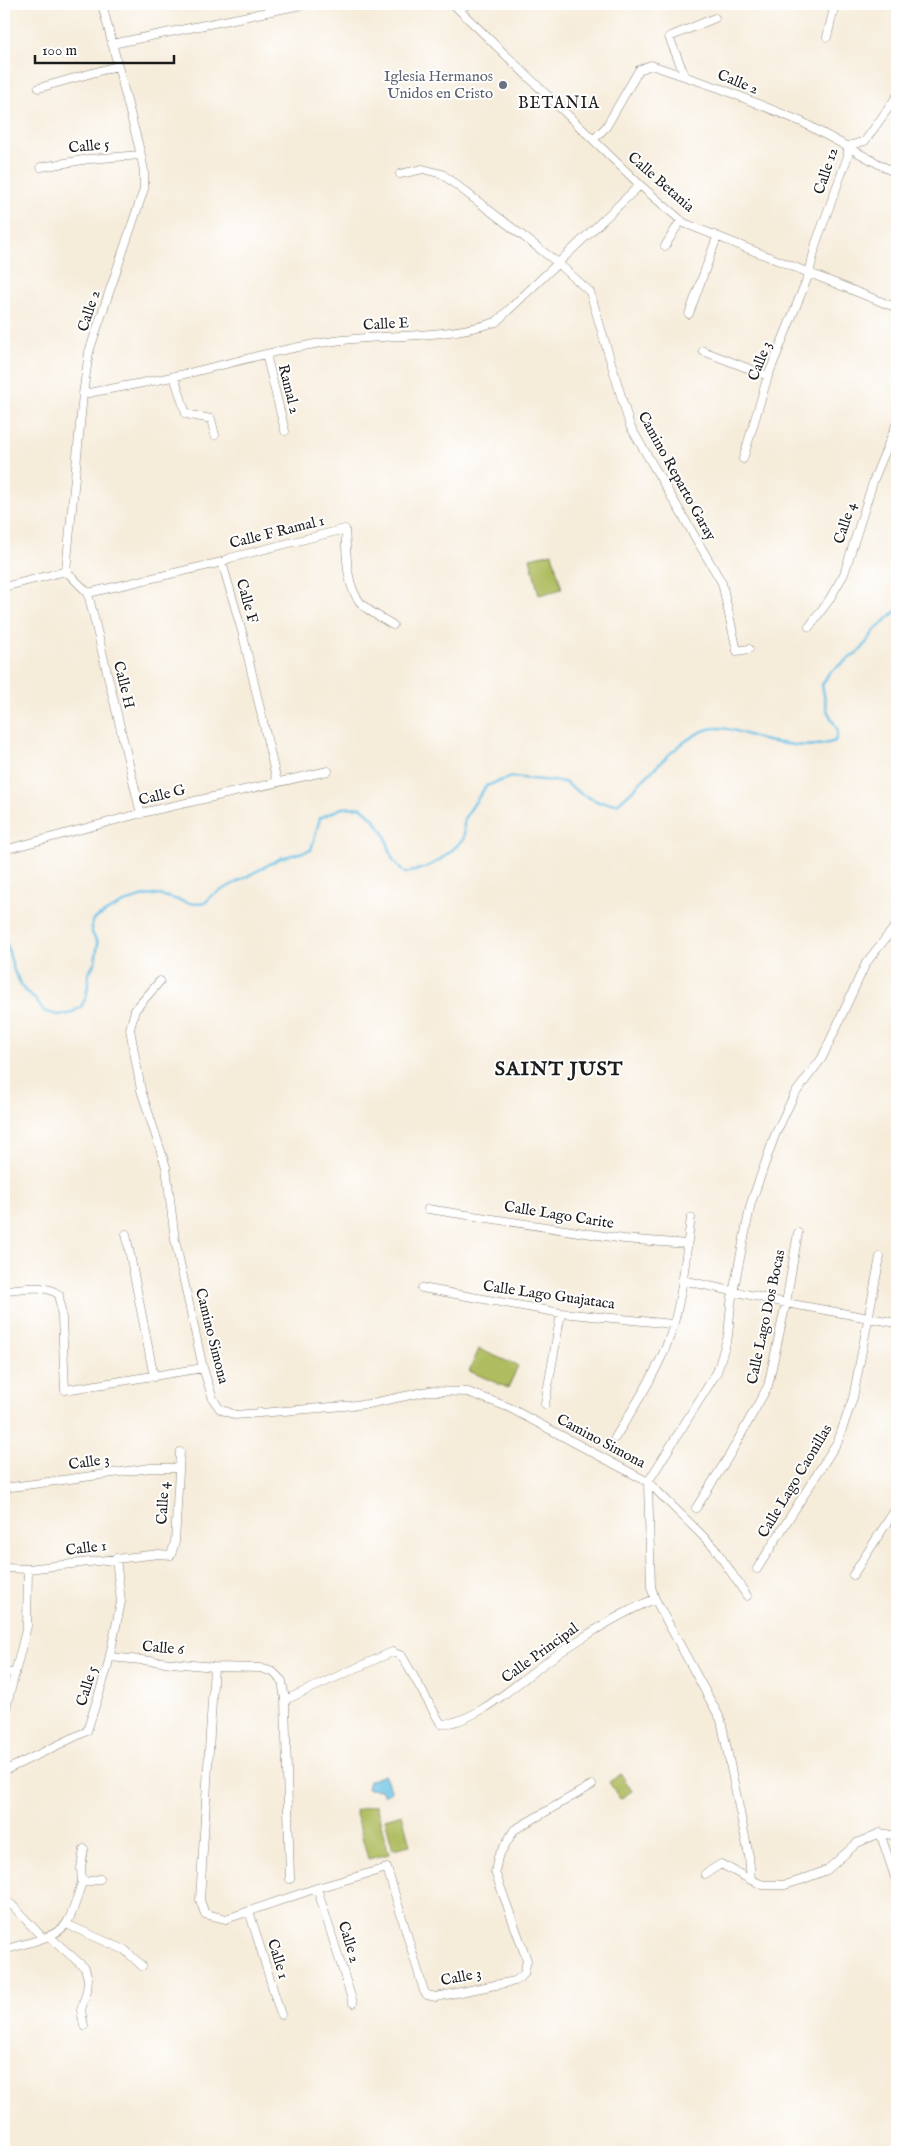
<svg xmlns="http://www.w3.org/2000/svg" width="901" height="2156" font-family="'IM FELL English',serif">
  <style>
    .green { fill: #afbc5f; stroke: #666c3e }
    .water { fill: #68c0e5; stroke: #426e80 }
    .lines { fill: none; stroke-linecap: round; stroke-linejoin: round }
    .stream { stroke: #68c0e5; stroke-width: 2.5 }
    .street-casing { stroke: #89847b; stroke-width: 9 }
    .secondary-casing { stroke: #89847b; stroke-width: 12 }
    .street { stroke: #fff; stroke-width: 8 }
    .secondary { stroke: #fae7c3; stroke-width: 10 }
    .worship-dot { fill: #6b7280; stroke: #fff; stroke-width: 2 }
    .labels { text-anchor: middle; dominant-baseline: central; stroke-width: 4; stroke-linejoin: round; paint-order: stroke }
    .worship-label { font-size: 15px; fill: #5b616d; stroke: #fff; text-anchor: end }
    .street-label { font-size: 15px; fill: #1c1c1c; stroke: #fff }
    .neighbourhood-label { font-size: 16px; letter-spacing: 1px; fill: #1c1c1c; stroke: #fff }
    .district-label { font-size: 20px; font-weight: bold; letter-spacing: 1px; fill: #1c1c1c; stroke: #fff }
  </style>
  <rect width="100%" height="100%" fill="#fff"/>
  <filter id="ink" filterUnits="userSpaceOnUse"><feTurbulence type="fractalNoise" baseFrequency=".02" numOctaves="2"/><feDisplacementMap in="SourceGraphic" scale="10" xChannelSelector="R" yChannelSelector="G"/><feConvolveMatrix kernelMatrix="1 2 1 2 8 2 1 2 1" color-interpolation-filters="sRGB"/></filter>
  <filter id="wash" filterUnits="userSpaceOnUse"><feTurbulence type="fractalNoise" baseFrequency=".0096" numOctaves="4" result="noise"/><feDisplacementMap in="SourceGraphic" scale="20" xChannelSelector="R" yChannelSelector="G"/><feGaussianBlur stdDeviation="1.12" result="paint"/><feColorMatrix in="noise" values="0 0 0 0 0 0 0 0 0 0 0 0 0 0 0 0 0 1.4 0 .05"/><feComposite in="paint" operator="in"/></filter>
  <g filter="url(#wash)">
    <rect width="100%" height="100%" fill="#f6ecda"/>
    <path class="green" d="M 552,553 L 562,589 L 539,595 L 530,558 Z
      M 479,1349 L 518,1366 L 508,1388 L 469,1371 Z
      M 621,1774 L 632,1791 L 620,1799 L 609,1782 Z
      M 376,1805 L 389,1854 L 368,1859 L 355,1810 Z
      M 402,1814 L 410,1845 L 393,1849 L 385,1819 Z"/>
    <path class="water" d="M 384,1775 L 392,1791 L 384,1796 L 381,1790 L 367,1789 L 369,1781 Z"/>
    <g class="lines">
      <path class="stream" d="M 4,940 L 7,945 L 14,971 L 24,990 L 36,1000 L 44,1011 L 57,1015 L 69,1014 L 81,1007 L 86,997 L 88,985 L 88,975 L 95,962 L 98,943 L 92,933 L 92,921 C 107,910 138,894 156,895 C 173,896 189,907 205,903 L 211,896 L 281,858 L 311,850 L 320,818 L 342,808 L 361,807 L 374,819 L 385,835 L 393,860 L 405,873 C 433,868 444,858 464,839 L 464,819 L 486,786 L 511,777 L 564,782 L 583,795 L 599,802 L 617,804 C 643,783 672,745 701,732 C 723,721 746,736 767,741 C 789,745 814,749 835,741 L 838,731 L 827,710 L 822,685 L 829,673 L 862,649 L 875,630 L 897,610"/>
    </g>
  </g>
  <g filter="url(#ink)">
    <g class="lines">
      <defs>
        <path id="street" d="M 453,4 L 640,185 L 684,223 L 897,308
          M 459,9 L 469,4
          M 827,37 L 835,4
          M 112,44 L 306,4
          M 685,76 L 669,37 L 715,18
          M 39,88 L 117,66
          M 594,139 L 606,127 L 639,70 L 651,65 L 722,89 L 802,122 L 897,174
          M 41,167 L 89,159 L 141,155
          M 400,174 L 423,169 L 442,174 L 558,263 L 590,292 L 630,426 L 722,583 L 737,651 L 749,649
          M 665,246 L 681,220
          M 689,314 L 717,237
          M 703,351 L 768,376
          M 266,354 L 285,431
          M 174,376 L 186,414 L 211,419 L 215,435
          M 83,394 C 114,388 145,383 176,376 C 229,364 281,348 335,341 C 390,334 442,339 496,322 L 640,185
          M 743,459 L 768,376 L 809,274 L 816,243 L 848,156 L 848,146 L 865,141 L 897,96
          M 222,562 L 243,635 L 277,782
          M 66,571 L 83,394 L 89,352 L 144,189 L 144,171 L 141,155 L 102,4
          M 66,571 L 88,593 L 141,814
          M 4,587 L 66,571
          M 88,593 L 222,562 L 230,558 L 345,529 C 347,552 345,584 360,602 C 368,612 382,618 393,625
          M 809,627 L 829,600 L 844,574 L 874,479 L 897,423
          M 4,850 L 146,812 L 328,771
          M 160,981 L 135,1010 L 130,1029 L 141,1090 L 166,1167 L 175,1240 L 203,1368 L 213,1399 L 220,1409 L 235,1415 L 368,1404 L 429,1391 L 468,1392 L 508,1407 L 648,1482 L 714,1547 L 747,1596
          M 428,1209 L 624,1239 L 687,1244
          M 126,1234 L 154,1377
          M 682,1280 L 786,1303 L 897,1323
          M 422,1288 L 561,1313 L 673,1324
          M 4,1290 C 22,1289 45,1283 59,1295 L 62,1318 L 65,1390 L 203,1368
          M 545,1404 L 561,1313
          M 615,1438 C 635,1405 657,1373 670,1336 C 683,1298 685,1257 691,1218
          M 4,1488 L 150,1468 L 178,1468
          M 696,1508 L 729,1456 L 768,1386 L 786,1303 L 798,1233
          M 4,1568 L 28,1569 L 159,1554 L 171,1555 L 175,1542 L 180,1452
          M 757,1569 L 838,1441 L 853,1398 L 880,1257
          M 853,1575 L 897,1507
          M 110,1657 L 214,1667 L 260,1668 L 273,1672 L 282,1681 L 285,1700 L 290,1879
          M 214,1667 L 200,1900 L 205,1914 L 226,1919 L 317,1888 L 387,1868 L 424,1991 L 427,1995 L 436,1997 L 515,1981 L 524,1974 L 527,1960 L 495,1872 L 498,1857 L 514,1830 L 592,1785
          M 4,1671 L 15,1674
          M 285,1700 L 392,1652 L 402,1656 L 441,1724 C 472,1723 508,1691 533,1672 C 549,1660 566,1648 584,1637 C 606,1623 630,1609 655,1599
          M 4,1716 L 27,1626 L 28,1569
          M 4,1771 L 87,1731 L 107,1669 L 121,1602 L 116,1558
          M 880,1833 L 857,1843 L 827,1870 L 801,1880 L 785,1885 L 763,1885 L 751,1880 L 749,1856 L 721,1720 L 655,1599 L 651,1587 L 648,1482 L 717,1372 L 728,1336 L 731,1303 L 751,1203 L 775,1135 L 794,1095 L 822,1058 L 866,963 L 897,924
          M 880,1833 L 897,1883
          M 880,1833 L 897,1836
          M 705,1874 L 721,1864 L 751,1880
          M 82,1883 L 81,1868 L 84,1849
          M 317,1888 L 353,2003
          M 11,1904 L 42,1937
          M 249,1911 L 281,2015
          M 66,1924 L 125,1950 L 142,1966
          M 49,1936 L 85,1968 L 88,1979 L 87,1991 L 81,2010 L 84,2026
          M 4,1950 C 21,1944 55,1939 66,1924 C 74,1913 77,1895 82,1883 L 100,1879"/>
        <path id="secondary" d="M 895,2152 L 897,2150"/>
      </defs>
      <use href="#street" class="street-casing"/>
      <use href="#secondary" class="secondary-casing"/>
      <use href="#street" class="street"/>
      <use href="#secondary" class="secondary"/>
    </g>
  </g>
  <circle class="worship-dot" cx="503" cy="85" r="5"/>
  <g class="labels">
    <g class="worship-label">
      <text x="493" y="76">Iglesia Hermanos<tspan x="493" dy="17">Unidos en Cristo</tspan></text>
    </g>
    <g class="street-label">
      <text transform="translate(738 82) rotate(22)">Calle 2</text>
      <text transform="translate(89 146) rotate(-6)">Calle 5</text>
      <text transform="translate(826 171) rotate(-72)">Calle 12</text>
      <text transform="translate(661 182) rotate(41)">Calle Betania</text>
      <text transform="translate(89 311) rotate(-72)">Calle 2</text>
      <text transform="translate(386 324) rotate(-3)">Calle E</text>
      <text transform="translate(760 361) rotate(-69)">Calle 3</text>
      <text transform="translate(289 389) rotate(76)">Ramal 2</text>
      <text transform="translate(677 476) rotate(61)">Camino Reparto Garay</text>
      <text transform="translate(845 523) rotate(-72)">Calle 4</text>
      <text transform="translate(277 532) rotate(-14)">Calle F Ramal 1</text>
      <text transform="translate(247 601) rotate(74)">Calle F</text>
      <text transform="translate(124 685) rotate(76)">Calle H</text>
      <text transform="translate(162 795) rotate(-14)">Calle G</text>
      <text transform="translate(559 1215) rotate(9)">Calle Lago Carite</text>
      <text transform="translate(549 1295) rotate(8)">Calle Lago Guajataca</text>
      <text transform="translate(766 1317) rotate(-78)">Calle Lago Dos Bocas</text>
      <text transform="translate(212 1336) rotate(76)">Camino Simona</text>
      <text transform="translate(601 1441) rotate(28)">Camino Simona</text>
      <text transform="translate(89 1462) rotate(-8)">Calle 3</text>
      <text transform="translate(795 1481) rotate(-59)">Calle Lago Caonillas</text>
      <text transform="translate(163 1503) rotate(-87)">Calle 4</text>
      <text transform="translate(86 1548) rotate(-7)">Calle 1</text>
      <text transform="translate(163 1648) rotate(5)">Calle 6</text>
      <text transform="translate(540 1653) rotate(-36)">Calle Principal</text>
      <text transform="translate(87 1686) rotate(-73)">Calle 5</text>
      <text transform="translate(349 1942) rotate(73)">Calle 2</text>
      <text transform="translate(278 1959) rotate(73)">Calle 1</text>
      <text transform="translate(461 1977) rotate(-11)">Calle 3</text>
    </g>
    <g class="neighbourhood-label">
      <text x="559" y="104">BETANIA</text>
    </g>
    <g class="district-label">
      <text x="559" y="1069">SAINT JUST</text>
    </g>
  </g>
  <rect width="901" height="2156" fill="none" stroke="#fff" stroke-width="20"/>
  <path d="M35 55v8h139v-8" fill="none" stroke="#1c1c1c" stroke-width="2.5"/>
  <text x="42" y="55" font-size="15" fill="#1c1c1c" stroke="#ffffff" stroke-width="4" paint-order="stroke">100 m</text>
</svg>
